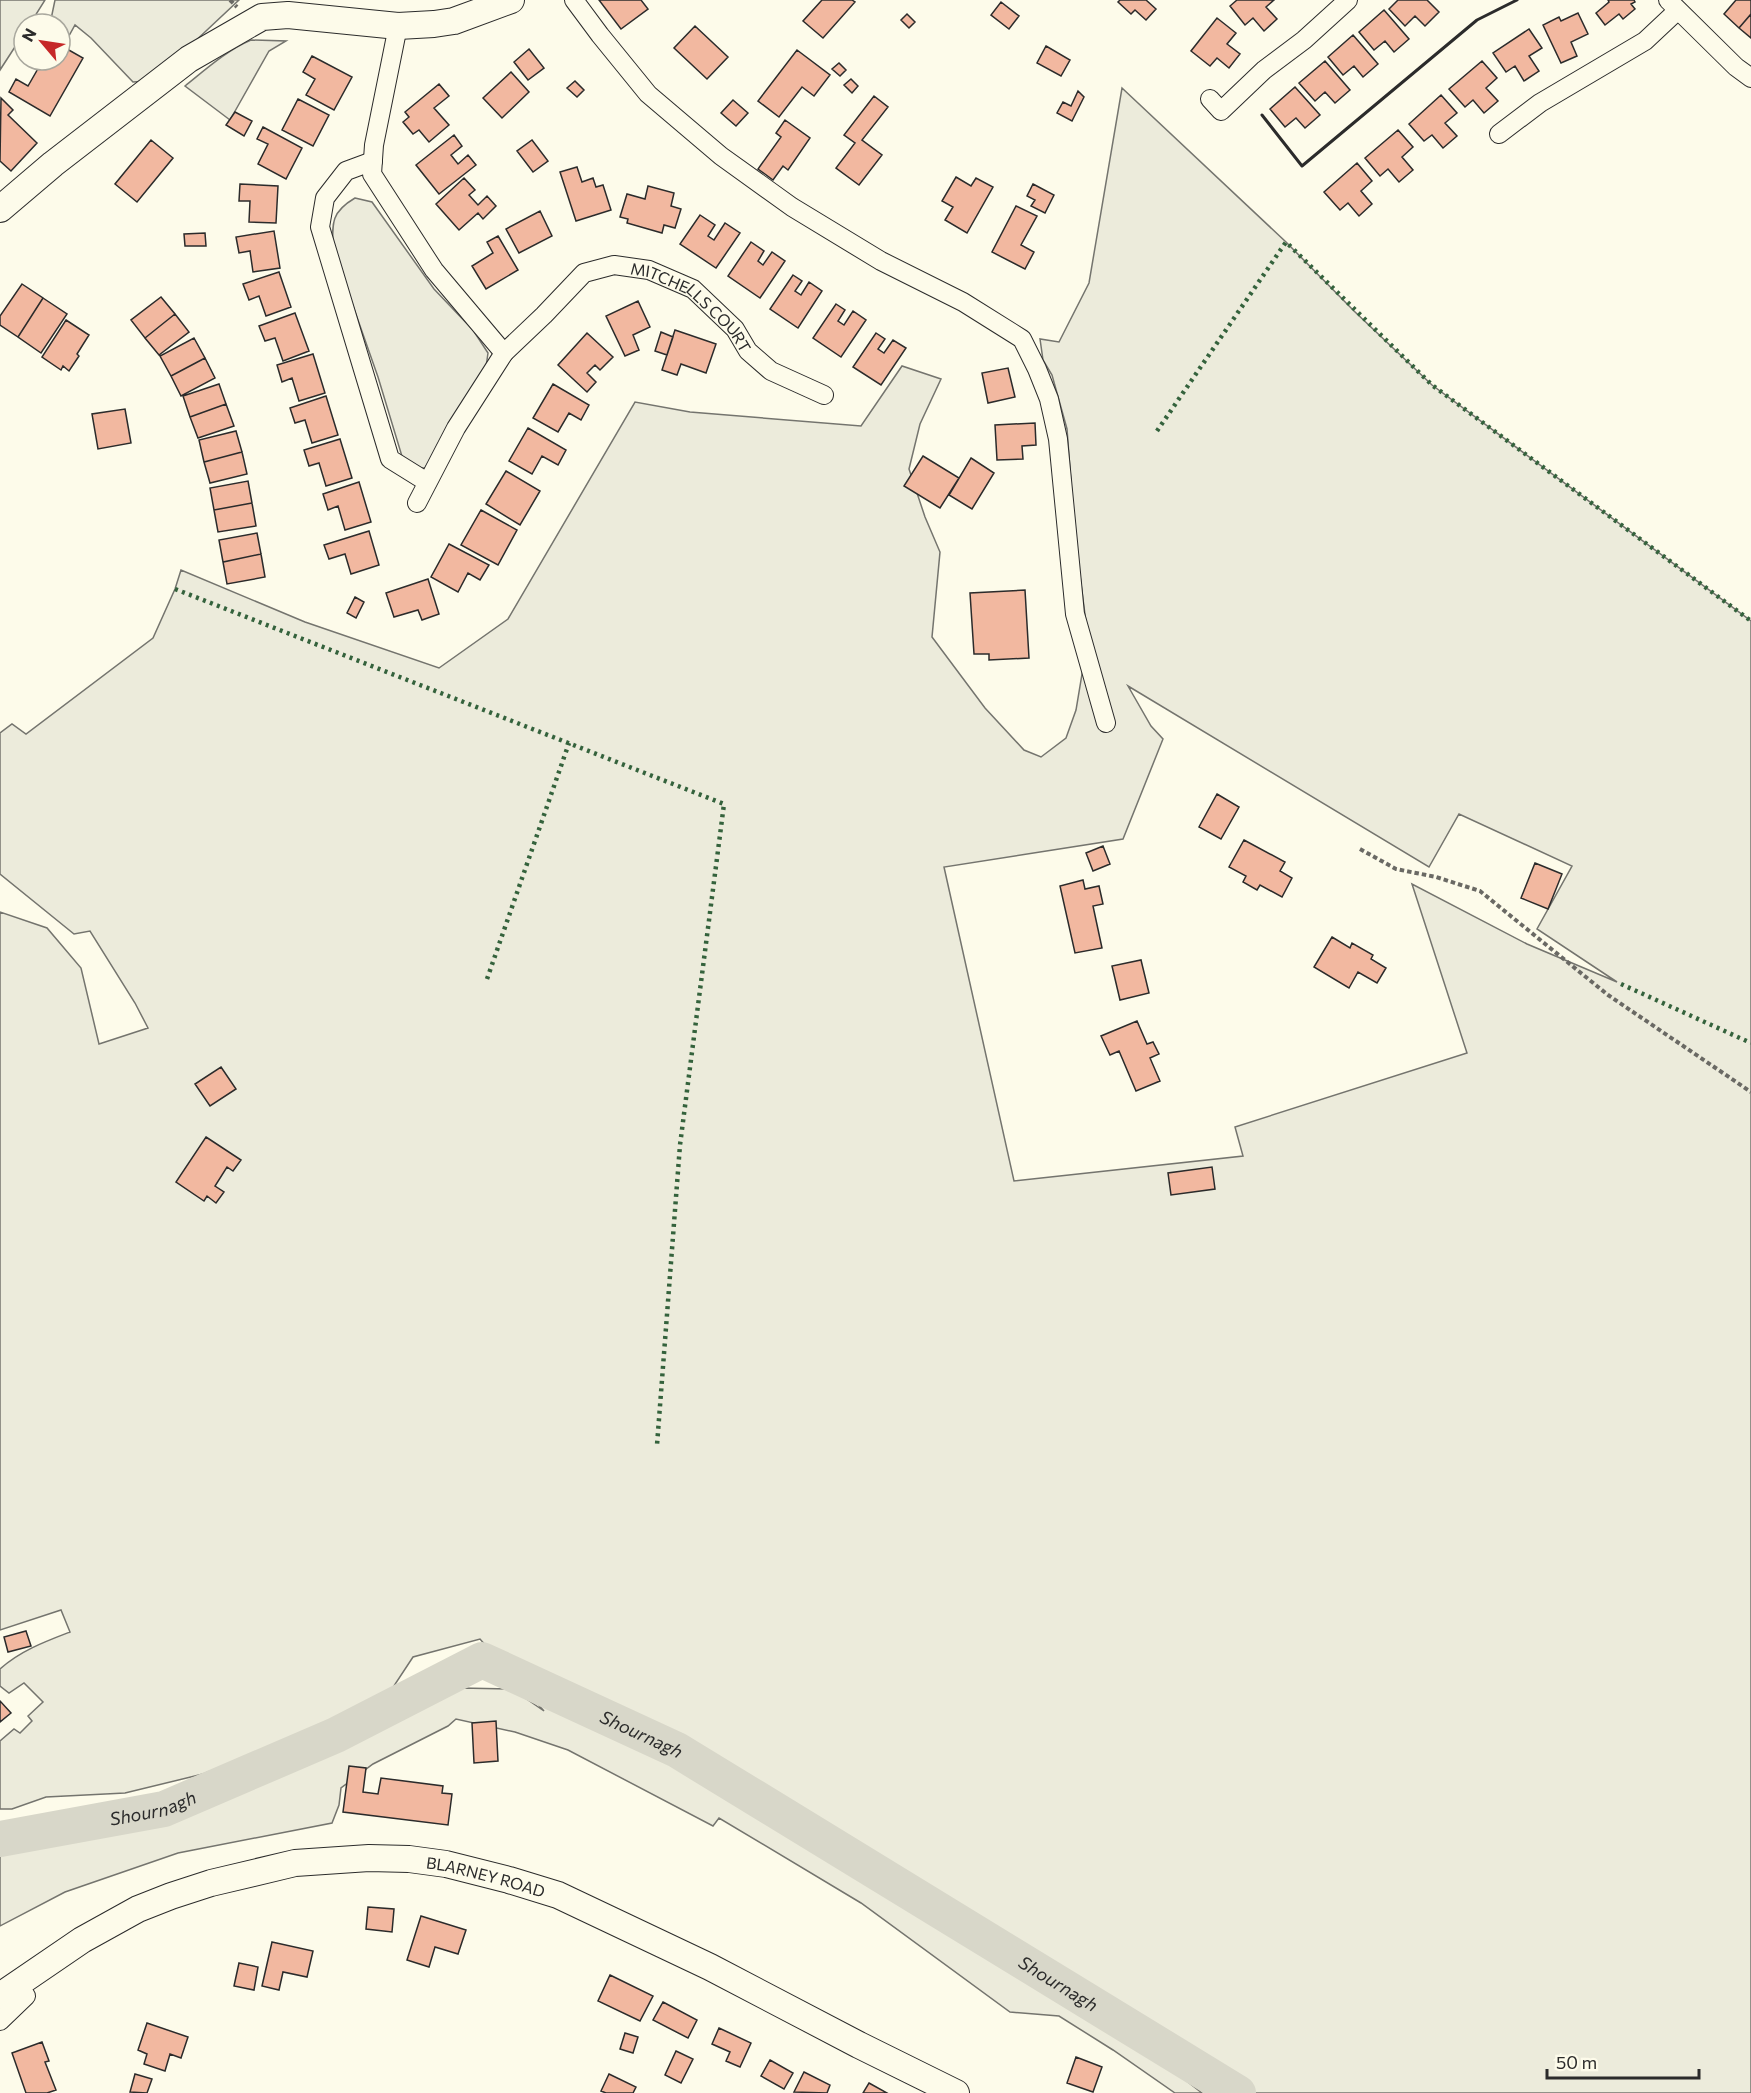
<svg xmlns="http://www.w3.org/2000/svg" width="1751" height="2093" font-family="Commissioner,sans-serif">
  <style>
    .green { fill: #ecebdb; stroke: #74746e; stroke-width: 1.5; fill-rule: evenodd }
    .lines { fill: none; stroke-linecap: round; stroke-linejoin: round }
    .river { stroke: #d8d7c9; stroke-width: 36 }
    .building { fill: #f2b8a0; stroke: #2b2b2b; stroke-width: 1.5 }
    .street-casing { stroke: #2b2b2b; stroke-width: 20 }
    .secondary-casing { stroke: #2b2b2b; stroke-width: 28 }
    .path { stroke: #6a6964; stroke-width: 4; stroke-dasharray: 4.5 3; stroke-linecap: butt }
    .street { stroke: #fdfbea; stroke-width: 18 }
    .secondary { stroke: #fdfbea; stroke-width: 26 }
    .hedge { stroke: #34623c; stroke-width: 4.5; stroke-dasharray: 3 4.5; stroke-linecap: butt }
    .wall { stroke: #2b2b2b; stroke-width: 3 }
    .labels { text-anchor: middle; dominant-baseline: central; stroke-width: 4.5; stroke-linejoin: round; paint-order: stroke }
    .street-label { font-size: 16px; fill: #2b2b2b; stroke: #fdfbea }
    .water-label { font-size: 18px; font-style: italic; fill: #2b2b2b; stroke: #fdfbea }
  </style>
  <rect width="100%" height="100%" fill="#fdfbea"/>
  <path class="green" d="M 0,0 L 45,0 L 30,24 L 24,24 L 24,33 L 0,70 Z
    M 55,0 L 239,0 L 190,46 L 148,81 L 133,82 L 91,38 L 75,25 L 65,43 L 60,41 L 60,24 L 50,24 Z
    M 251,40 L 286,41 L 269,51 L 230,120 L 185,86 C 205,70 227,50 251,40 Z
    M 1122,88 L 1286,242 L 1354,311 L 1432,385 L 1751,621 L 1751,2093 L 1251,2093 L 1146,2024 L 1110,2021 L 1202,2093 L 1175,2093 L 1113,2050 L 1059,2016 L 1010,2012 L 861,1903 L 719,1818 L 713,1826 L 568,1750 L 515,1732 L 456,1719 L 448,1726 L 373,1764 L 341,1788 L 339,1805 L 332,1823 L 178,1853 L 65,1892 L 0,1926 L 0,1850 L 171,1815 L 268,1776 L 378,1723 L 460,1688 L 512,1689 L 544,1711 L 480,1639 L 413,1657 L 390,1692 L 307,1733 L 203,1774 L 125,1793 L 46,1797 L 12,1809 L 0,1809 L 0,1741 L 14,1729 L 20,1733 L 32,1721 L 28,1716 L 43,1702 L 24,1683 L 9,1693 L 0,1686 L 0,1669 C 20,1651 44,1642 70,1632 L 61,1610 L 0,1630 L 0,912 L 47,928 L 81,968 L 99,1044 L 148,1028 L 135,1003 L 90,931 L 74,934 L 0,874 L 0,733 L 12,724 L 26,734 L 153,638 L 175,589 L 181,570 L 305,622 L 439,668 L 508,619 L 635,402 L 690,412 L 861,426 L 902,366 L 941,379 L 920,424 L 909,469 L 925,517 L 940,552 L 932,637 L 985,708 L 1024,750 L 1041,757 L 1066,738 L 1076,710 L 1088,638 L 1075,537 L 1067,429 L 1052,375 L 1043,360 L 1040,339 L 1059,342 L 1089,283 ZM 1128,686 L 1429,867 L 1459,814 L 1572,866 L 1537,929 L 1617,982 L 1527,944 L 1412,884 L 1467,1053 L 1235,1127 L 1243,1156 L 1014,1181 L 944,867 L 1123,839 L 1163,739 L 1151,726 Z
    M 355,198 L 372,202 L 434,289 L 473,330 L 488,353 L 485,374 L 425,468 L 414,468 L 404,463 L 378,377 L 333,249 C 332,223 331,212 355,198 Z"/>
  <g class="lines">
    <path class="river" id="s1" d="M 0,1839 L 164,1809 L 336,1735 L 482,1660 L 677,1750 L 1238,2093"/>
  </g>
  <path class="building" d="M 599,0 L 641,0 L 648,9 L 621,29 Z
    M 822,0 L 852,0 L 855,2 L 823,38 L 803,21 Z
    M 1120,0 L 1146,0 L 1156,9 L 1146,20 L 1135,10 L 1131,14 L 1118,2 Z
    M 1237,0 L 1274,0 L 1266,7 L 1277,19 L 1264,31 L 1253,18 L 1245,25 L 1230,6 Z
    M 1398,0 L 1427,0 L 1439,12 L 1425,26 L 1415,16 L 1405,26 L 1389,9 Z
    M 1608,0 L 1634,0 L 1635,2 L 1631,4 L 1635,9 L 1623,19 L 1619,14 L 1605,25 L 1596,13 L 1609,2 Z
    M 1736,0 L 1751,0 L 1751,14 L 1739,28 L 1724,14 Z
    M 1001,2 L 1019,16 L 1009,29 L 991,15 Z
    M 1384,10 L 1409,39 L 1394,52 L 1385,41 L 1374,50 L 1359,32 Z
    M 1578,13 L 1588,34 L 1571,42 L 1577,56 L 1561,63 L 1543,25 L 1559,17 L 1561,21 Z
    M 907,14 L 915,22 L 909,28 L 901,20 Z
    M 1751,14 L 1751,38 L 1739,28 Z
    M 1217,18 L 1236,33 L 1227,44 L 1240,54 L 1229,68 L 1217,58 L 1210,66 L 1191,51 Z
    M 695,26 L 728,57 L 707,79 L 674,48 Z
    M 1529,29 L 1542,48 L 1529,56 L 1539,71 L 1524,81 L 1515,66 L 1506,72 L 1493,53 Z
    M 1353,35 L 1378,64 L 1363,77 L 1354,66 L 1343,75 L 1328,57 Z
    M 60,45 L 83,58 L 50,116 L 9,92 L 16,79 L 28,86 L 43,60 L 60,60 Z
    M 1046,46 L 1070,60 L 1061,76 L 1037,63 Z
    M 529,49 L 544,68 L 528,80 L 514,62 Z
    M 797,50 L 830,75 L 814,96 L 802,87 L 779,117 L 758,101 Z
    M 312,56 L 352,77 L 334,110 L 306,95 L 315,79 L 303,72 Z
    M 1325,61 L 1350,90 L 1335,103 L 1325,92 L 1315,101 L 1299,83 Z
    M 1482,61 L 1497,78 L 1486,88 L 1498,101 L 1484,113 L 1473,100 L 1465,107 L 1449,89 Z
    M 839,63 L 846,70 L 840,76 L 832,69 Z
    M 511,72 L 529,92 L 502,118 L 483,98 Z
    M 851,79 L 858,86 L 852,93 L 844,85 Z
    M 575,81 L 584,90 L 577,97 L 567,88 Z
    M 439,84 L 449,96 L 434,108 L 449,125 L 429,142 L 419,130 L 413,134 L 403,122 L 409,117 L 405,112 Z
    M 1295,87 L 1320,115 L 1305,128 L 1296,118 L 1285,127 L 1270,109 Z
    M 1078,91 L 1084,97 L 1072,121 L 1057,113 L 1063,102 L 1071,106 Z
    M 1441,95 L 1457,113 L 1445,123 L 1457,136 L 1443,148 L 1432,135 L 1424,141 L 1409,124 Z
    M 874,96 L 888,107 L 862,140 L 882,155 L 859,185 L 836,168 L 855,143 L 844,135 Z
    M 1,98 L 13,110 L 8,115 L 37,143 L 11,171 L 0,161 Z
    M 298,99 L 329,115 L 313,146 L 282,130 Z
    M 733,100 L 748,113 L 736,126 L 721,113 Z
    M 235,112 L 252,121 L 244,136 L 226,125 Z
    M 785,120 L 810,138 L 788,170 L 783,166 L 773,180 L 758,169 L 781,137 L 776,133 Z
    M 263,127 L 302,148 L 286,179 L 258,164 L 268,144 L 257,139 Z
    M 1398,130 L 1413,147 L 1402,157 L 1413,170 L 1399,182 L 1388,169 L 1380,176 L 1365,158 Z
    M 454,135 L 462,146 L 451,155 L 458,164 L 468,155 L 476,165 L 439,194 L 416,165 Z
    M 151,140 L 173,158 L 137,202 L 115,184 Z
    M 532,140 L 548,161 L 533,172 L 517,151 Z
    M 1357,163 L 1372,181 L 1361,191 L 1372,204 L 1359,216 L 1348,203 L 1340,210 L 1324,192 Z
    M 577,167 L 582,182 L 593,178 L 596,187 L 603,185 L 611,210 L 576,221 L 560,172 Z
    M 956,177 L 971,186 L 976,178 L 993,187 L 967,233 L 945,220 L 953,207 L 942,201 Z
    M 464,178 L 475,190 L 469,195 L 478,205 L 487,196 L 496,206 L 483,219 L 478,213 L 459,230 L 436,204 Z
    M 240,184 L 278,186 L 276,223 L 249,222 L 250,201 L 239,201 Z
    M 1033,184 L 1054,195 L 1045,213 L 1031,206 L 1035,200 L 1027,196 Z
    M 648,186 L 674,193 L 671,206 L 681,209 L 675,228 L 664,225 L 662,233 L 627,223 L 628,219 L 620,217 L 627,194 L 645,199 Z
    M 1016,206 L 1037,216 L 1021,245 L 1034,252 L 1025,269 L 992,252 Z
    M 540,211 L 552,236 L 519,253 L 506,229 Z
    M 700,215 L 715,225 L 708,236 L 714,240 L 725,223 L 740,233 L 716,268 L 680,244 Z
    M 274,231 L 280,268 L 253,272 L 250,251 L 239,253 L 236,237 Z
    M 205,233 L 206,246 L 185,246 L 184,234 Z
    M 498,236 L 518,270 L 486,289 L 472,266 L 493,253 L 487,242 Z
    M 751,242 L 764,251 L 758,261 L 763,265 L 772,252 L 785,261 L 760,298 L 728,276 Z
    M 279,272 L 291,307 L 266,316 L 259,296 L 249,300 L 243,284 Z
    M 793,275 L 802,281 L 795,291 L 801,295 L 809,282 L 822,291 L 798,328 L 770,309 Z
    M 22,284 L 43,298 L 18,337 L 0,325 L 0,316 Z
    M 161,297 L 175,314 L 145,338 L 131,320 Z
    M 43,298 L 67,314 L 41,353 L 18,337 Z
    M 638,301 L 650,327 L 633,335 L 639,350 L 625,356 L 606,316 Z
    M 836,304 L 845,310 L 838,321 L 844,325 L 853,311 L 866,320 L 841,357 L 813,338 Z
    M 295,313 L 309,351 L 283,361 L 275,338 L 265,341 L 259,326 Z
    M 175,314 L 189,332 L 159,355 L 145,338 Z
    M 66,320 L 89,335 L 77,354 L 79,356 L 69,371 L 63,366 L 61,370 L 42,357 Z
    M 675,330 L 716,344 L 706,373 L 681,364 L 677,375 L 662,370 Z
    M 661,332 L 673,337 L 667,355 L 655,351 Z
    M 587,333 L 613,357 L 600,370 L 595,365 L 587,373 L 596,382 L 587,392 L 558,365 Z
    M 876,333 L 885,339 L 878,349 L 884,353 L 893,340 L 906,348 L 881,385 L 853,367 Z
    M 194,338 L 205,358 L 171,376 L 160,356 Z
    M 313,354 L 325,393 L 299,401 L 292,378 L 282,382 L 277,365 Z
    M 205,358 L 215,378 L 181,396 L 171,376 Z
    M 1008,368 L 1015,397 L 988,403 L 982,373 Z
    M 219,384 L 226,404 L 190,417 L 183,396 Z
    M 553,384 L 589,405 L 581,420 L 569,413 L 558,432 L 533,418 Z
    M 326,396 L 338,435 L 312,443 L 305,420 L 295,423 L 290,408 Z
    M 226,404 L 234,426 L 198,438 L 190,417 Z
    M 125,409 L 131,443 L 98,449 L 92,414 Z
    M 1035,423 L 1036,445 L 1022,446 L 1023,459 L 997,460 L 995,425 Z
    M 528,428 L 566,450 L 558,465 L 542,456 L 532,474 L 509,461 Z
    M 236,431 L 242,452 L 204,462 L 199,440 Z
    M 340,439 L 352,478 L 326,486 L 319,463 L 309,466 L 304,450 Z
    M 242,452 L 247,474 L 210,483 L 204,462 Z
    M 923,456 L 959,478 L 940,508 L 904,486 Z
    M 971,458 L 994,473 L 972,509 L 949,495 Z
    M 506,471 L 540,491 L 520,525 L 486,504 Z
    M 248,481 L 252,503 L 214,510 L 210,488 Z
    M 359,482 L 371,522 L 345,530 L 338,506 L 328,510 L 323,494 Z
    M 252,503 L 256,526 L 218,532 L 214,510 Z
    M 481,510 L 517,530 L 498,565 L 461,545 Z
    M 369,531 L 379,565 L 351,574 L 345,554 L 329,559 L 324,545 Z
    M 257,533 L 261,554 L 223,562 L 219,540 Z
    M 449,544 L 489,565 L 480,580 L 468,573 L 458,592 L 431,577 Z
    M 261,554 L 265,577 L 227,584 L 223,562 Z
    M 428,579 L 439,614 L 422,620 L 418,610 L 394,617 L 386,593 Z
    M 1025,590 L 1029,658 L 989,660 L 989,654 L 974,654 L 970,593 Z
    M 355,597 L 364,602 L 356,618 L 347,613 Z
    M 1217,794 L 1239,807 L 1221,839 L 1199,827 Z
    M 1244,840 L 1285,862 L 1280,871 L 1292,878 L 1282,897 L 1260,885 L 1257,890 L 1243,882 L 1246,876 L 1229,867 Z
    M 1103,846 L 1110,864 L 1093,871 L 1086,853 Z
    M 1535,863 L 1562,874 L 1548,909 L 1521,898 Z
    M 1083,880 L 1085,889 L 1099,886 L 1103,904 L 1093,906 L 1102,948 L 1075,953 L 1060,886 Z
    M 1332,937 L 1350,948 L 1352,943 L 1373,955 L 1371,959 L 1386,968 L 1377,983 L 1358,972 L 1349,988 L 1314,967 Z
    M 1141,960 L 1149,993 L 1120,1000 L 1112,966 Z
    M 1137,1021 L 1147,1044 L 1153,1042 L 1159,1054 L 1150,1058 L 1160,1081 L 1136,1091 L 1119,1051 L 1110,1055 L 1101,1036 Z
    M 221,1067 L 236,1089 L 210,1106 L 195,1084 Z
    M 206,1137 L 241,1160 L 233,1171 L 227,1167 L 215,1186 L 224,1192 L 216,1203 L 207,1196 L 204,1201 L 176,1182 Z
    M 1212,1167 L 1215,1189 L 1171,1195 L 1168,1173 Z
    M 26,1631 L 31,1646 L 8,1652 L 4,1637 Z
    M 0,1701 L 11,1713 L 0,1722 Z
    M 496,1721 L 498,1761 L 474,1763 L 472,1723 Z
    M 349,1766 L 366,1768 L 363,1792 L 378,1794 L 381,1778 L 443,1786 L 442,1793 L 452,1794 L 448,1825 L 343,1812 Z
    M 368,1907 L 394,1909 L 392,1932 L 366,1929 Z
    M 421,1916 L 466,1930 L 458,1954 L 435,1947 L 429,1967 L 407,1960 Z
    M 272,1942 L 313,1951 L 307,1977 L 283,1972 L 279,1990 L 262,1986 Z
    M 239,1963 L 258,1967 L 254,1990 L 234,1986 Z
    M 610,1975 L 653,1996 L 640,2021 L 598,2001 Z
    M 663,2002 L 697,2020 L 688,2038 L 653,2020 Z
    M 147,2023 L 188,2037 L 181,2058 L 170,2054 L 165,2071 L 144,2064 L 147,2054 L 138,2050 Z
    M 719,2028 L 751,2043 L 740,2067 L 726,2061 L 730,2052 L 712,2044 Z
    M 625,2033 L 638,2037 L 633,2053 L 620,2049 Z
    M 42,2042 L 49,2061 L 45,2062 L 56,2090 L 47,2093 L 26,2093 L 12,2053 Z
    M 676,2051 L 693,2059 L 681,2083 L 665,2075 Z
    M 1076,2057 L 1102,2067 L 1093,2092 L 1067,2083 Z
    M 770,2060 L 793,2073 L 784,2089 L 761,2076 Z
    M 804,2072 L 830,2085 L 827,2093 L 794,2092 Z
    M 135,2074 L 152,2079 L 147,2093 L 130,2092 Z
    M 609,2074 L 636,2087 L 633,2093 L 606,2093 L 601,2091 Z
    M 869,2083 L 887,2093 L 863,2093 Z"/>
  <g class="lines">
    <defs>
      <g id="street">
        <path d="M 574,0 L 600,35 L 648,94 L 721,156 L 792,207 L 881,261 L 963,302 L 1022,339 L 1037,369 L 1049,399 L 1058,439 L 1075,614 L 1106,723"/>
        <path d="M 1668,0 L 1736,67 L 1751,78"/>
        <path id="s2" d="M 398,26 L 374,145 L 372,174 L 434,270 L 504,353 L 544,315 L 584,273 L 614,265 L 649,270 L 693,289 L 735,329 L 748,351 L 771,371 L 824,395"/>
        <path d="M 1210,99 L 1221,111 L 1264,70 L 1304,40 L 1348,0"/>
        <path d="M 1499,134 L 1540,103 L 1645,41 L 1677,11"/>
        <path d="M 373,161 L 346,171 L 325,198 L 320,227 L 390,459 L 427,482"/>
        <path d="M 417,503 L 456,428 L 504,353"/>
        <path d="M 0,2021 L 26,1996 L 17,1984"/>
      </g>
      <g id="secondary">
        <path d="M 0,209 L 53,164 L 189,59 L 262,17 L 288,15 L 398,26 L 434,24 L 454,21 L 511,0"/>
        <path id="s3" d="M 0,1996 L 82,1940 L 138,1909 L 171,1896 L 211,1883 L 295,1863 L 369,1858 L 409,1859 L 446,1864 L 509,1880 L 558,1895 L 710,1967 L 859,2045 L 956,2093"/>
      </g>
    </defs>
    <use href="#street" class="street-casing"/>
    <use href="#secondary" class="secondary-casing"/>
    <path class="path" d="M 230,0 L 237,7
      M 1360,849 L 1396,869 L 1436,877 L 1480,891 L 1608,995 L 1751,1092"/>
    <use href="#street" class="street"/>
    <use href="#secondary" class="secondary"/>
    <path class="hedge" d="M 1157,431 L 1286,242 L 1432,385 L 1751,621
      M 175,589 L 724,804 L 680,1145 L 657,1445
      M 487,979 L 569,743
      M 1621,984 L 1751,1043"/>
    <path class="wall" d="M 1262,115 L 1302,166 L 1477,20 L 1517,0"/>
  </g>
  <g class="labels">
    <g class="street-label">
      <text stroke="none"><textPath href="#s2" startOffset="609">MITCHELLS COURT</textPath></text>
      <text stroke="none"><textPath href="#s3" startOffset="520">BLARNEY ROAD</textPath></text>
    </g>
    <g class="water-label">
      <text stroke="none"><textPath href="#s1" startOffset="694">Shournagh</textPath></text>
      <text stroke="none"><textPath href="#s1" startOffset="156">Shournagh</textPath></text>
      <text stroke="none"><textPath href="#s1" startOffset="1180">Shournagh</textPath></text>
    </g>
  </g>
  <g transform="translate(42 42) rotate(299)"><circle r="28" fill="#fdfbea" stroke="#a9a89e" stroke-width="1.5"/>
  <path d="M0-4.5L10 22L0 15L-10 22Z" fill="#c62828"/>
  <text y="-9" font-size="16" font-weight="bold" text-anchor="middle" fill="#2b2b2b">N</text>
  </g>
  <path d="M1547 2069v9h152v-9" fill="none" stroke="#2b2b2b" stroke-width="3"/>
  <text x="1556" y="2069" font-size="18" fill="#2b2b2b" stroke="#fdfbea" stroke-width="4.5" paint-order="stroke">50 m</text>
</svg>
